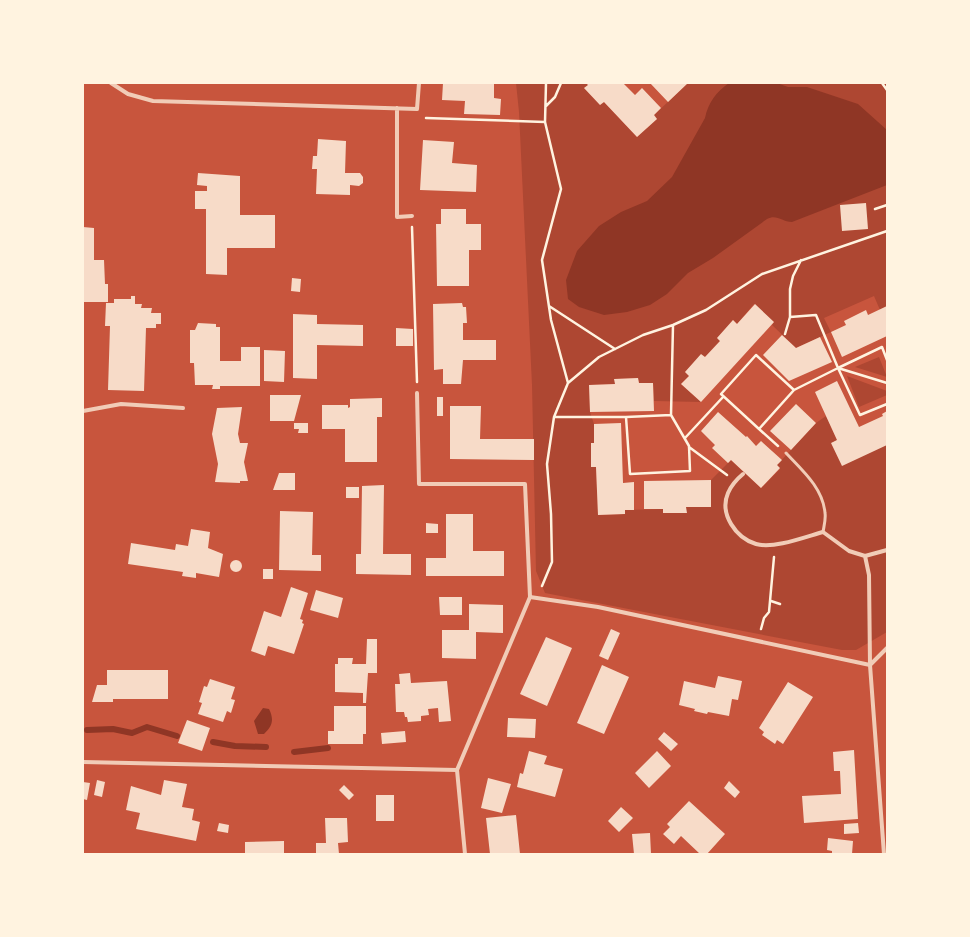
<svg xmlns="http://www.w3.org/2000/svg" width="970" height="937" font-family="'Sofia Sans Condensed',sans-serif">
  <style>
    .green { fill: #ae4732 }
    .water { fill: #8f3625 }
    .lines { fill: none; stroke-linecap: round; stroke-linejoin: round }
    .stream { stroke: #8f3625; stroke-width: 6 }
    .building { fill: #f7dbc8 }
    .path { stroke: #fff3e0; stroke-width: 2.5 }
    .service { stroke: #f1ccb7; stroke-width: 3 }
    .minor { stroke: #f1ccb7; stroke-width: 4 }
  </style>
  <rect width="100%" height="100%" fill="#c8553d"/>
  <path class="green" d="M 516,83 L 586,83 L 588,85 L 584,88 L 600,105 L 604,102 L 637,137 L 657,119 L 654,115 L 688,83 L 887,83 L 887,306 L 880,310 L 874,296 L 824,318 L 831,332 L 796,348 L 772,325 L 774,322 L 754,304 L 737,324 L 733,320 L 717,338 L 720,341 L 705,357 L 701,355 L 685,372 L 689,376 L 681,384 L 701,402 L 654,401 L 653,383 L 639,383 L 638,378 L 615,379 L 615,384 L 589,385 L 590,412 L 594,424 L 594,443 L 591,443 L 591,467 L 596,467 L 598,515 L 624,514 L 625,510 L 663,509 L 663,513 L 686,513 L 686,507 L 711,507 L 711,480 L 731,460 L 761,488 L 780,469 L 777,465 L 816,423 L 826,416 L 837,440 L 832,443 L 887,445 L 887,632 L 856,650 L 842,650 L 545,593 L 536,571 L 532,385 L 519,112 Z
    M 879,357 L 887,377 L 855,367 Z
    M 847,376 L 887,391 L 887,395 L 859,407 Z"/>
  <path class="water" d="M 729,83 L 777,83 L 788,87 L 807,87 L 858,104 L 887,130 L 887,185 L 792,222 C 782,222 777,214 767,219 L 713,258 L 688,273 L 667,294 L 650,305 L 627,312 L 604,315 L 579,307 L 568,299 L 566,280 L 577,251 L 599,226 L 621,212 L 647,201 L 672,177 L 705,118 C 708,103 716,92 729,83 Z
    M 263,708 L 269,709 C 274,719 273,726 264,734 L 258,734 L 254,721 Z"/>
  <g class="lines">
    <path class="stream" d="M 87,730 L 113,729 L 132,733 L 147,727 L 177,736
      M 213,742 L 235,746 L 266,747
      M 294,752 L 328,748"/>
  </g>
  <path class="building" d="M 443,83 L 494,83 L 494,98 L 501,99 L 500,115 L 464,114 L 465,101 L 442,100 Z
    M 586,83 L 623,83 L 635,95 L 642,88 L 661,108 L 654,115 L 657,119 L 637,137 L 604,102 L 600,105 L 584,88 L 588,85 Z
    M 650,83 L 688,83 L 668,102 Z
    M 318,139 L 346,141 L 345,173 L 360,173 L 363,177 L 363,183 L 359,186 L 350,185 L 350,195 L 316,194 L 317,169 L 312,169 L 313,156 L 317,156 Z
    M 423,140 L 454,142 L 452,163 L 477,165 L 476,192 L 420,190 Z
    M 198,173 L 240,176 L 240,215 L 275,215 L 275,248 L 227,248 L 227,275 L 206,274 L 206,209 L 195,209 L 195,191 L 207,191 L 207,186 L 197,185 Z
    M 866,203 L 868,229 L 842,231 L 840,205 Z
    M 441,209 L 466,209 L 466,224 L 481,224 L 481,250 L 469,250 L 469,286 L 437,286 L 436,224 L 441,224 Z
    M 83,227 L 94,228 L 94,260 L 104,260 L 105,284 L 108,284 L 108,302 L 83,302 Z
    M 292,278 L 301,279 L 300,292 L 291,291 Z
    M 131,296 L 135,296 L 135,304 L 142,304 L 141,308 L 152,308 L 151,313 L 161,313 L 161,324 L 156,324 L 156,328 L 146,328 L 144,391 L 108,390 L 110,326 L 105,326 L 106,303 L 114,303 L 114,299 L 131,299 Z
    M 462,303 L 463,307 L 466,307 L 467,323 L 463,323 L 463,340 L 496,340 L 496,360 L 463,360 L 461,384 L 443,384 L 443,369 L 434,370 L 433,304 Z
    M 755,304 L 774,322 L 701,402 L 681,384 L 689,376 L 685,372 L 701,354 L 705,357 L 720,341 L 717,338 L 733,320 L 737,324 Z
    M 887,306 L 887,336 L 842,357 L 831,332 L 846,325 L 844,321 L 866,310 L 868,315 Z
    M 293,314 L 317,315 L 317,324 L 363,325 L 363,346 L 317,345 L 317,379 L 293,378 Z
    M 198,323 L 216,324 L 216,327 L 220,327 L 220,361 L 241,361 L 241,347 L 260,347 L 260,386 L 220,386 L 220,389 L 212,389 L 213,385 L 195,385 L 194,363 L 190,363 L 190,330 L 195,330 Z
    M 396,328 L 413,329 L 413,346 L 396,346 Z
    M 782,335 L 796,348 L 820,337 L 832,362 L 789,381 L 763,355 Z
    M 264,350 L 285,351 L 284,382 L 264,381 Z
    M 638,378 L 639,383 L 653,383 L 654,411 L 590,412 L 589,385 L 615,384 L 614,379 Z
    M 837,381 L 859,427 L 883,416 L 882,414 L 887,411 L 887,445 L 842,466 L 831,443 L 837,440 L 815,392 Z
    M 270,395 L 301,395 L 294,421 L 270,421 Z
    M 437,397 L 443,397 L 443,416 L 437,416 Z
    M 382,398 L 382,417 L 377,417 L 377,462 L 345,462 L 345,429 L 322,429 L 322,405 L 348,405 L 348,408 L 350,407 L 350,399 Z
    M 796,404 L 816,423 L 791,450 L 770,431 Z
    M 450,406 L 481,406 L 480,439 L 534,439 L 534,460 L 450,459 Z
    M 242,407 L 238,434 L 240,443 L 248,443 L 244,462 L 248,481 L 240,481 L 240,483 L 215,482 L 218,464 L 212,434 L 217,408 Z
    M 718,412 L 746,437 L 747,436 L 756,446 L 761,441 L 782,460 L 777,465 L 780,468 L 761,488 L 731,460 L 728,463 L 712,448 L 715,445 L 701,431 Z
    M 294,423 L 308,423 L 308,433 L 298,433 L 299,429 L 294,429 Z
    M 621,423 L 623,483 L 634,482 L 634,510 L 625,510 L 625,514 L 598,515 L 596,467 L 591,467 L 591,443 L 594,443 L 594,424 Z
    M 279,473 L 295,473 L 295,490 L 273,490 Z
    M 711,480 L 711,507 L 686,507 L 687,513 L 663,513 L 663,509 L 644,509 L 644,481 Z
    M 384,485 L 383,554 L 411,554 L 411,575 L 356,574 L 356,554 L 361,554 L 362,486 Z
    M 346,487 L 359,487 L 359,498 L 346,498 Z
    M 280,511 L 313,512 L 312,555 L 321,555 L 321,571 L 279,570 Z
    M 446,514 L 473,514 L 473,551 L 504,551 L 504,576 L 426,576 L 426,558 L 446,558 Z
    M 426,523 L 438,524 L 438,533 L 426,533 Z
    M 191,529 L 210,532 L 208,548 L 223,554 L 219,577 L 196,573 L 196,578 L 182,576 L 183,572 L 128,564 L 131,543 L 175,550 L 176,544 L 188,546 Z
    M230 566a6 6 0 1 1 12 0a6 6 0 1 1-12 0Z
    M 263,569 L 273,569 L 273,579 L 263,579 Z
    M 291,587 L 308,593 L 300,619 L 303,620 L 302,623 L 304,624 L 294,654 L 268,646 L 265,656 L 251,651 L 264,611 L 281,617 Z
    M 316,590 L 343,598 L 338,618 L 310,610 Z
    M 439,597 L 462,597 L 462,615 L 440,615 Z
    M 469,604 L 503,605 L 503,633 L 476,632 L 476,659 L 442,658 L 442,630 L 469,630 Z
    M 611,629 L 620,633 L 608,660 L 599,656 Z
    M 546,637 L 572,648 L 547,706 L 520,694 Z
    M 367,639 L 377,639 L 377,673 L 368,673 L 366,703 L 363,703 L 363,693 L 335,692 L 335,664 L 338,664 L 338,658 L 353,658 L 352,664 L 366,664 Z
    M 602,665 L 629,677 L 604,734 L 577,723 Z
    M 107,670 L 168,670 L 168,699 L 113,699 L 113,702 L 92,702 L 97,685 L 107,685 Z
    M 410,673 L 411,683 L 447,681 L 451,721 L 439,722 L 438,708 L 428,709 L 429,715 L 421,716 L 421,721 L 408,722 L 407,717 L 405,717 L 404,712 L 396,712 L 395,684 L 400,684 L 399,674 Z
    M 718,676 L 742,681 L 738,700 L 732,699 L 729,716 L 708,712 L 707,714 L 694,711 L 695,709 L 679,705 L 684,681 L 715,688 Z
    M 210,679 L 235,687 L 231,699 L 235,700 L 231,713 L 227,711 L 223,722 L 198,714 L 202,703 L 199,702 L 204,686 L 207,687 Z
    M 788,682 L 813,697 L 783,744 L 777,740 L 775,744 L 762,735 L 764,732 L 759,728 Z
    M 334,706 L 366,706 L 366,734 L 363,734 L 363,744 L 328,744 L 328,731 L 334,731 Z
    M 508,718 L 536,719 L 535,738 L 507,737 Z
    M 187,720 L 210,728 L 202,751 L 178,743 Z
    M 405,731 L 406,742 L 382,744 L 381,733 Z
    M 664,732 L 678,744 L 671,751 L 658,739 Z
    M 854,750 L 858,819 L 804,823 L 802,796 L 841,794 L 840,771 L 834,771 L 833,752 Z
    M 529,751 L 547,756 L 544,764 L 563,769 L 555,797 L 517,787 L 520,773 L 523,774 Z
    M 657,751 L 671,766 L 649,788 L 635,773 Z
    M 488,778 L 511,784 L 502,813 L 481,808 Z
    M 97,780 L 105,782 L 102,797 L 94,795 Z
    M 164,780 L 187,784 L 182,807 L 194,809 L 192,820 L 200,822 L 196,841 L 136,829 L 140,813 L 126,810 L 131,786 L 161,795 Z
    M 729,781 L 740,792 L 735,798 L 724,788 Z
    M 83,782 L 90,783 L 87,800 L 83,799 Z
    M 344,785 L 354,795 L 349,800 L 339,790 Z
    M 376,795 L 394,795 L 394,821 L 376,821 Z
    M 689,801 L 725,834 L 707,854 L 700,854 L 681,836 L 674,844 L 663,834 L 670,827 L 667,824 Z
    M 621,807 L 633,818 L 619,832 L 608,821 Z
    M 516,815 L 520,854 L 490,854 L 486,818 Z
    M 325,818 L 347,818 L 348,842 L 338,843 L 339,854 L 316,854 L 316,843 L 326,843 Z
    M 219,823 L 229,825 L 228,833 L 217,831 Z
    M 858,823 L 859,833 L 844,834 L 844,824 Z
    M 650,833 L 651,854 L 634,854 L 632,834 Z
    M 828,838 L 853,841 L 852,854 L 832,854 L 832,851 L 827,850 Z
    M 284,841 L 284,854 L 245,854 L 245,842 Z"/>
  <g class="lines">
    <path class="path" d="M 546,83 L 545,122 L 561,189 L 542,260 L 551,320 L 568,383
      M 882,83 L 887,90
      M 546,106 L 555,97 L 561,83
      M 426,118 L 545,122
      M 875,209 L 887,205
      M 412,227 L 417,382
      M 549,306 L 615,349
      M 790,317 L 816,315 L 838,368
      M 785,334 L 790,317 L 790,289 L 793,276 L 801,260
      M 887,360 L 882,347 L 838,368 L 860,415 L 887,404
      M 794,390 L 756,355 L 721,394 L 759,429 L 794,390 L 838,368 L 887,383
      M 671,415 L 626,417 L 630,474 L 690,471 L 689,446 L 671,415 L 673,325
      M 554,417 L 625,417
      M 759,429 L 778,446
      M 685,438 L 723,397
      M 689,447 L 727,475
      M 542,586 L 552,562 L 551,514 L 547,464 L 554,417 L 568,383 L 599,357 L 643,335 L 673,325 L 706,310 L 762,274 L 887,231
      M 771,601 L 780,604
      M 761,629 L 764,618 L 769,612 L 774,557"/>
    <path class="service" d="M 786,453 C 802,470 823,488 825,513 C 826,519 824,526 823,532"/>
    <path class="minor" d="M 111,83 L 128,94 L 153,101 L 417,109 L 419,83
      M 397,108 L 397,217 L 412,216
      M 417,393 L 419,484 L 525,484 L 530,597 L 457,770 L 465,854
      M 83,411 L 121,404 L 183,408
      M 743,474 C 737,479 731,486 728,493 C 719,514 736,538 756,544 C 774,549 805,537 823,532 L 849,551 L 865,556 L 887,550
      M 865,556 L 869,575 L 870,665 L 884,854
      M 530,597 L 598,607 L 870,665 L 887,648
      M 83,762 L 457,770"/>
  </g>
  <rect width="970" height="937" fill="none" stroke="#fff3e0" stroke-width="168"/>
</svg>
